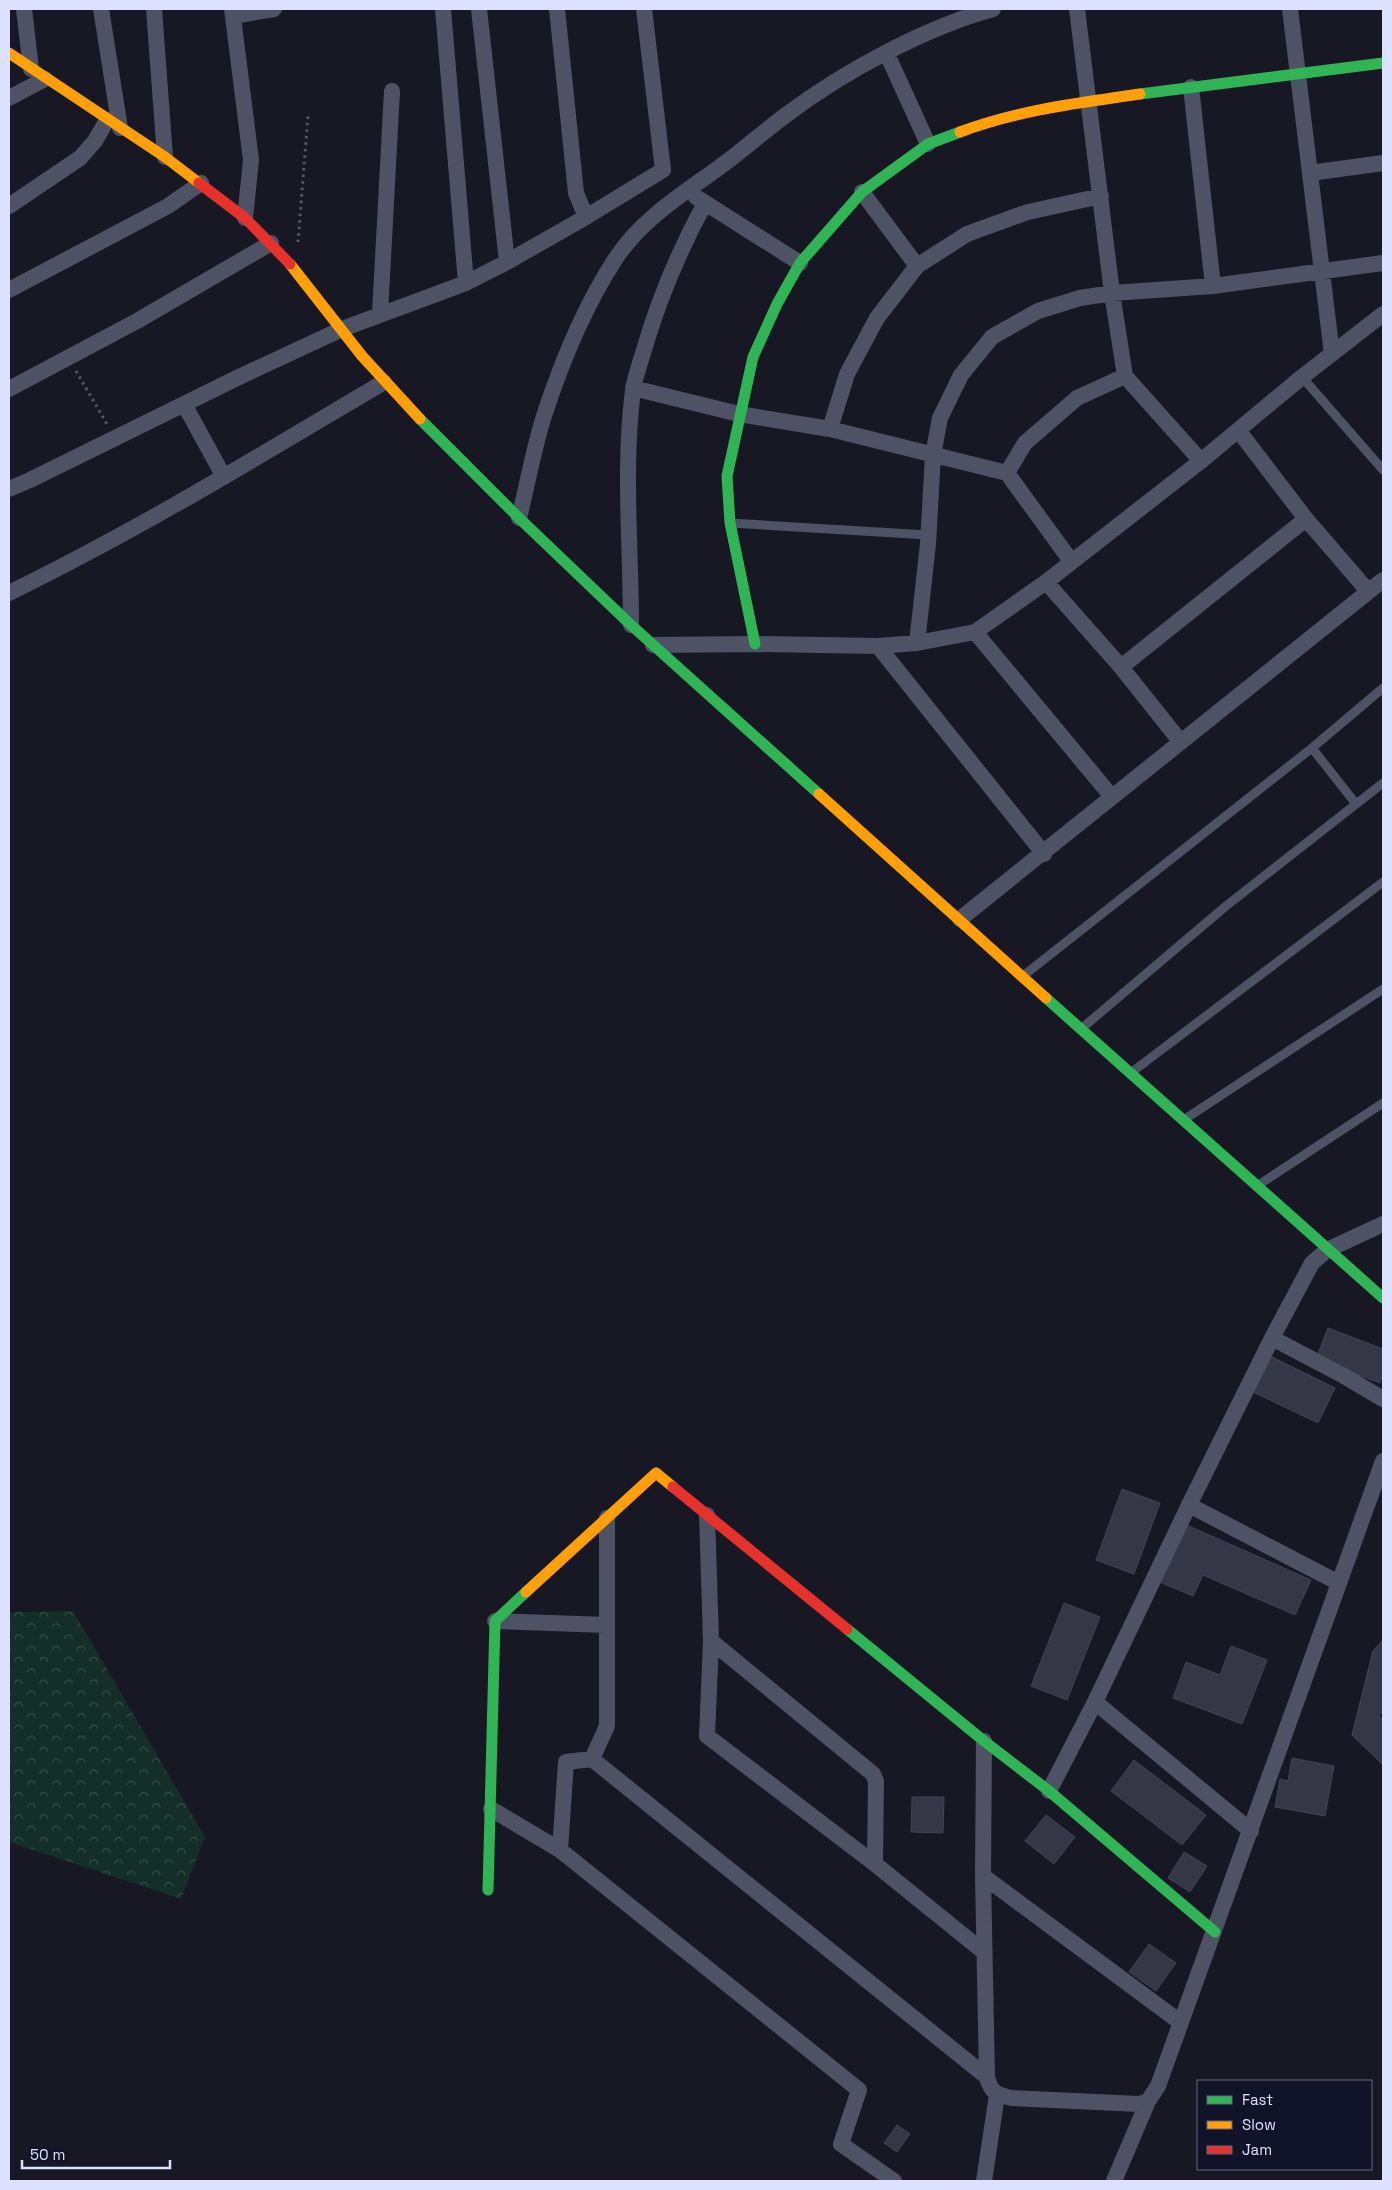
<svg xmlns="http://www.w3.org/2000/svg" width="1392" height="2190" font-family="'Space Grotesk',sans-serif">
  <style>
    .forest { fill: url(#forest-crowns) }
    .building { fill: #353746; stroke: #424457 }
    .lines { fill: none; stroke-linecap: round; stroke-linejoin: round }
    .path { stroke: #4a5e64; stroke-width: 3; stroke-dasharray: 2.5 4; stroke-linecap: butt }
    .lane { stroke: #4d5264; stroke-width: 9 }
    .street { stroke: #4d5264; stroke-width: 16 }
    .fast { stroke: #30b455; stroke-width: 11 }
    .slow { stroke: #ff9f0a; stroke-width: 11 }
    .jam { stroke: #e5322d; stroke-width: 11 }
  </style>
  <defs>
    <pattern id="forest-crowns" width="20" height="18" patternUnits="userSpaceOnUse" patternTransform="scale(1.25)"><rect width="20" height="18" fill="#142f28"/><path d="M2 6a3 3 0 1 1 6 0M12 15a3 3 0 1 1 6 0" fill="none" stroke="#364d48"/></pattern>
  </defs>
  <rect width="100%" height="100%" fill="#171823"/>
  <path class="forest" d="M 73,1611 L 205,1837 L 181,1899 L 9,1842 L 9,1612 Z"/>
  <path class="building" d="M 1328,1328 L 1383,1349 L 1383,1375 L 1380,1383 L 1316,1359 Z
    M 1268,1355 L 1335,1388 L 1318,1423 L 1251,1391 Z
    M 1122,1489 L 1160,1503 L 1134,1574 L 1096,1560 Z
    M 1182,1523 L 1311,1580 L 1295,1615 L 1203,1575 L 1193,1596 L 1157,1581 Z
    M 1064,1603 L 1100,1617 L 1067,1700 L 1031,1686 Z
    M 1383,1640 L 1383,1711 L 1379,1716 L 1383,1720 L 1383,1765 L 1352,1735 L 1373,1651 Z
    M 1231,1646 L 1267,1660 L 1242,1724 L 1173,1698 L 1186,1662 L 1220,1675 Z
    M 1292,1758 L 1334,1766 L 1325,1816 L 1275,1807 L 1280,1779 L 1288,1781 Z
    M 1134,1760 L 1206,1815 L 1182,1845 L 1111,1791 Z
    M 912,1797 L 944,1797 L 943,1833 L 911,1832 Z
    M 1046,1815 L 1075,1837 L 1054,1864 L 1025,1841 Z
    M 1184,1852 L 1207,1866 L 1190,1892 L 1168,1878 Z
    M 1149,1944 L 1176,1963 L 1156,1991 L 1129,1972 Z
    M 897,2125 L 910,2134 L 897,2152 L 884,2143 Z"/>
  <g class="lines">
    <path class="path" d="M 298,242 L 308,116
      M 76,371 L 107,424"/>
    <path class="lane" d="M 1302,377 L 1383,470
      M 730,523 L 928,535
      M 1312,748 L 1356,804
      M 1023,976 L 1312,748 L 1383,688
      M 1081,1029 L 1226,906 L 1383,783
      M 1132,1072 L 1383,882
      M 1185,1119 L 1383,989
      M 1257,1186 L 1383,1103"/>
    <path class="street" d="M 24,9 L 31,69
      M 101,9 L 120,128
      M 154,9 L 165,157
      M 232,9 L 251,160 L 245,218
      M 443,9 L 466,283
      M 479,9 L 507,262
      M 1077,9 L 1112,293 L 1125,376 L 1201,461
      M 1290,9 L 1332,354
      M 233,16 L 274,9
      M 887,54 L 928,144
      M 1191,87 L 1213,286
      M 9,98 L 45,79
      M 1310,173 L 1383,163
      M 862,192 L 917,266
      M 696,197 L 800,263
      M 9,206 L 80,158 L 95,141 L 107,120
      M 586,217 L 663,170 L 644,9
      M 9,290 L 168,206 L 201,183
      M 380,314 L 392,91
      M 633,388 L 739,414 L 830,429 L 1007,473
      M 9,389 L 137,321 L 271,243
      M 184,404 L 224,477
      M 830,429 L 847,374 L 877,318 L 917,266 L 967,234 L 1028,212 L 1101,196
      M 1238,430 L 1306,519 L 1368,591
      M 9,489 L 30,480 L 239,377 L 342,329 L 466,283 L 507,262 L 586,217 L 576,193 L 557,9
      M 519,518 C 527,486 533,452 543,419 C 561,363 584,307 616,258 C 641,220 681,195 717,169 C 741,152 763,132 786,115 C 843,72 924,28 993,9
      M 1071,561 L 1007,473 L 1025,443 L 1077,398 L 1125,376
      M 1046,582 L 1121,667 L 1180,741
      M 9,593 C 138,530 261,455 384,382
      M 631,625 C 631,547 623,468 633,390 C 635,377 640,363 644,350 C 659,298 679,251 705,203
      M 975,632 L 1112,797
      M 917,643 L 928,544 L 933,455 L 940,418 L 961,375 L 992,337 L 1038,311 L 1080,298 L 1112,293 L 1213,286 L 1383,263
      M 653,645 L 755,644 L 878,646 L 917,643 L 975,632 L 1046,582 L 1201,461 L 1302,377 L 1383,314
      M 878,646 L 1044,854
      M 1121,667 L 1306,519
      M 960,919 L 1383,580
      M 1272,1338 L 1344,1376 L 1383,1399
      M 1189,1505 L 1339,1583
      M 707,1515 L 711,1641 L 707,1736 L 875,1864 L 984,1952
      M 495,1621 L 607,1625
      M 711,1641 L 873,1774 L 876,1781 L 875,1864
      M 1095,1702 L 1251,1831
      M 984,1741 L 983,1876 L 987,2077 C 991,2093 997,2095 1012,2098 L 1139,2104 L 1148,2101
      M 592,1759 L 607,1726 L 607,1518
      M 1049,1791 L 1095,1702 L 1189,1505 L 1272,1338 L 1312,1263 L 1327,1250 L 1383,1224
      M 491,1809 L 560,1850 L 859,2090 L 841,2144 L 894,2181
      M 560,1850 L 566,1762 L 592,1759 L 987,2077
      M 983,1876 L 1180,2022
      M 984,2181 L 997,2095
      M 1114,2181 L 1148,2101 L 1158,2086 L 1383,1461"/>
    <path class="fast" d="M 1140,94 L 1383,63
      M 420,419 L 519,518 L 631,625 L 819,794
      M 755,644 L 730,523 L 727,476 L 753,357 L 777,304 L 800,263 L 862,192 L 928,144 L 960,132
      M 1046,998 L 1383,1298
      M 847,1629 L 984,1741 L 1049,1791 L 1215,1932
      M 488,1890 L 495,1621 L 526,1592"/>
    <path class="slow" d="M 9,53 L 165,157 L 199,183
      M 960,132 C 1018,110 1079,103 1140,94
      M 290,264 L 362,356 L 420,419
      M 819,794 L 1046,998
      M 526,1592 L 656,1473 L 673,1487"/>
    <path class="jam" d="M 199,183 L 245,218 L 290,264
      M 673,1487 L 847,1629"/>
  </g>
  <rect width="1392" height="2190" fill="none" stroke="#dbe1fe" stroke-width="20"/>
  <rect x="1197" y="2080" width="175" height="90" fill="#111429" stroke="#62667e"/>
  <rect x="1207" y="2096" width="25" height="8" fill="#30b455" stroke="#62667e"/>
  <text x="1242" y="2105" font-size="15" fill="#dbe1fe">Fast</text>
  <rect x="1207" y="2121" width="25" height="8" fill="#ff9f0a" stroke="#62667e"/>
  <text x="1242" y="2130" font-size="15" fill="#dbe1fe">Slow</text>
  <rect x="1207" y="2146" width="25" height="8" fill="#e5322d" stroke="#62667e"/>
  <text x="1242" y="2155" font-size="15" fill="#dbe1fe">Jam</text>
  <path d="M22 2160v8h148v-8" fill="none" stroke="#dbe1fe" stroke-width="2.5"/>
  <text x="30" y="2160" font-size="15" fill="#dbe1fe" stroke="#111429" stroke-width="4" paint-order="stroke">50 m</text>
</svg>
